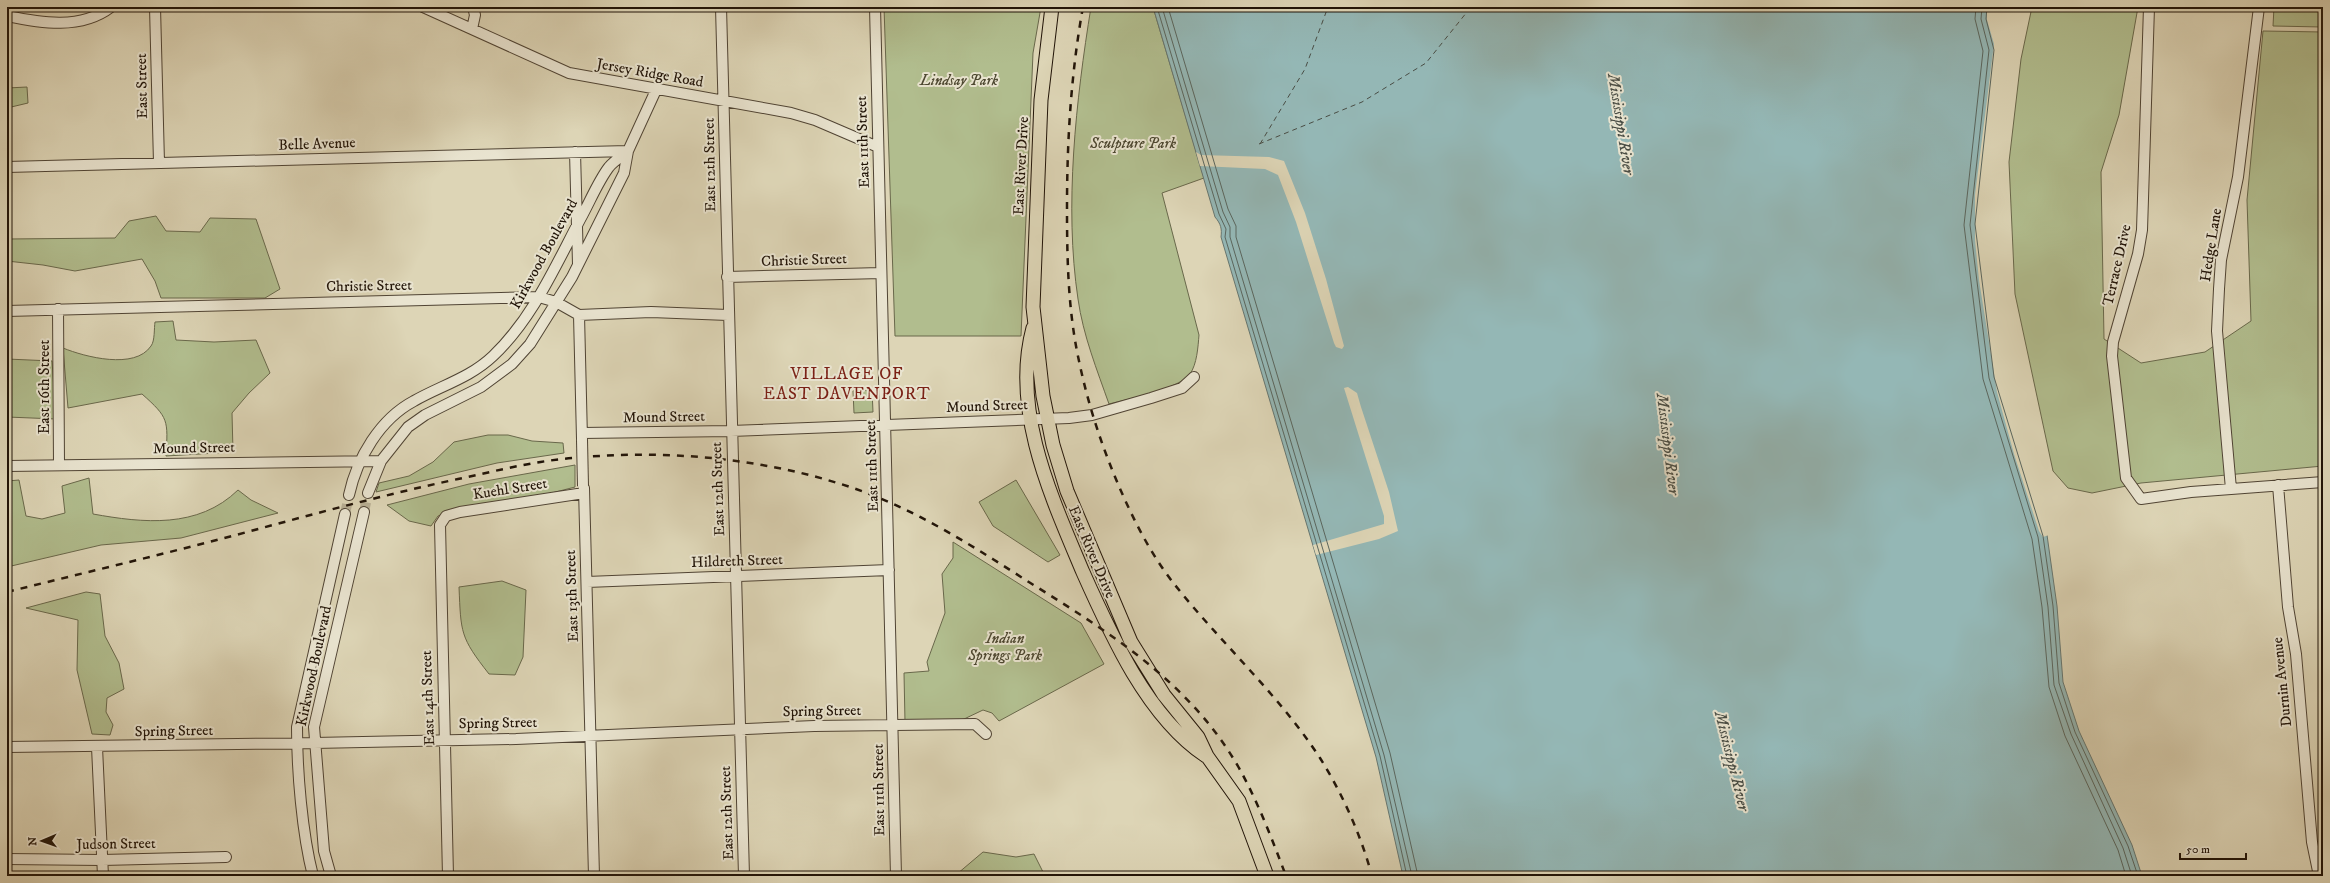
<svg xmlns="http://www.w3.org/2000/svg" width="2330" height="883" font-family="'IM FELL DW Pica',serif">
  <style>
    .green { fill: #b1bd8e; stroke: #69684b }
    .water { fill: #94b7b5; stroke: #667670 }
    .pier { fill: #ddd5b6 }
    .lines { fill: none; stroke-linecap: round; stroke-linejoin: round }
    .shore { stroke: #5a665e; stroke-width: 1 }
    .ferry { stroke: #494d45; stroke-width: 1; stroke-dasharray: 5 4; stroke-linecap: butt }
    .minor-tunnel { stroke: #b7ae93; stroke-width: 10; stroke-dasharray: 10 5; stroke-linecap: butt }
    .minor-casing { stroke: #504434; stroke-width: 12 }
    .major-casing { stroke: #211408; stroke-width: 15 }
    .minor { stroke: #e9e4d0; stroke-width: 10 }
    .major { stroke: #ddd5b6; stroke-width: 13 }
    .rail { stroke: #211408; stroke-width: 2.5; stroke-dasharray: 7 7; stroke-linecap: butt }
    .minor-bridge-casing { stroke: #504434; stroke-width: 12; stroke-linecap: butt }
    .minor-bridge { stroke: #e9e4d0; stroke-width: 10 }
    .labels { text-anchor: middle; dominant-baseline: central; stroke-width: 4; stroke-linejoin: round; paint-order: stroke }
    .street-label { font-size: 15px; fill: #211408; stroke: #e9e4d0 }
    .park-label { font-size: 15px; font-style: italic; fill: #4c4730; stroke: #e9e4d0 }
    .water-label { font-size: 16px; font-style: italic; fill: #494d45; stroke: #e9e4d0 }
    .quarter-label { font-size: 17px; letter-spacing: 1px; fill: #7a1f14; stroke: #e9e4d0 }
  </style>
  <rect width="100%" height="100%" fill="#ddd5b6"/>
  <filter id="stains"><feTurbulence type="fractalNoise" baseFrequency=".005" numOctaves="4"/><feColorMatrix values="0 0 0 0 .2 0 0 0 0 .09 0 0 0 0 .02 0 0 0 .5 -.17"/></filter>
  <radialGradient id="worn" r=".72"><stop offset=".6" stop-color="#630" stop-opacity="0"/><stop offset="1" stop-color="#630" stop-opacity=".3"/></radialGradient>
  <path class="green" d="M 884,7 L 1041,7 L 1033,53 L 1021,336 L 895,336 Z
    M 1091,7 L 1153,7 L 1204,178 L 1162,193 L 1199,335 C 1198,347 1197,364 1190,374 C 1179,389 1128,399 1109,404 C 1097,370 1083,335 1078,299 C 1064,206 1076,100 1091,7 Z
    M 2032,7 L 2138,7 L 2119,115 L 2101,172 L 2104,339 L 2141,363 L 2205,352 L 2251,321 L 2247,200 L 2263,31 L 2323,32 L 2323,466 L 2141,483 L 2092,493 L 2068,488 L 2053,471 L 2015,294 L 2009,162 L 2021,59 Z
    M 2274,7 L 2323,7 L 2322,27 L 2273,26 Z
    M 27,87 L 28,103 L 7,108 L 7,88 Z
    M 156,216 L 166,231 L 200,232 L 210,218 L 256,219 L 280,289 L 265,298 L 161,298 L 155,281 L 142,259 L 75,271 L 43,265 L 7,261 L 7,239 L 115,238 L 129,221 Z
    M 173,321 L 176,340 L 214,342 L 256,340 L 270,373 L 249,393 L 232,413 L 233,452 L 166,456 C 168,420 169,418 142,394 L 68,408 L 63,348 C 85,357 135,370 151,346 C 155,341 154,328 155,322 Z
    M 7,359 L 52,361 L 56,419 L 7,417 Z
    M 872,390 L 873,412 L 854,413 L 853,391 Z
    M 488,435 L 508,435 L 532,441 L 563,443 L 564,453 L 497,463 L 376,492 L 379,483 L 409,476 L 433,462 L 454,442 Z
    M 575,465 L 575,487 L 544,495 L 457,509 L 438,516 L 431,526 L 409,521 L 387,505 L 469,484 Z
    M 89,478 L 93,514 C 143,523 198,529 238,490 L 251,500 L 278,513 L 181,538 L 101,545 L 7,567 L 7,481 L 19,480 L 26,516 L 42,519 L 65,513 L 62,486 Z
    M 1016,480 L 1060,555 L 1048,562 L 993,526 L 979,502 Z
    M 953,542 L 1081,623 L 1104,664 L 999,721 L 992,713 L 983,710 L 962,720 L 905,722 L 904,673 L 929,671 L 927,662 L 945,613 L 942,574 L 953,558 Z
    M 502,581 L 526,590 L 523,657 L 515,675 L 489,674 C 460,637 461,633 459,587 Z
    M 86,592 L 100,594 L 105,636 L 119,663 L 124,689 L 107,698 L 106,712 L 113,725 L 110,735 L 92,734 L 77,670 L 78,620 L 26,608 Z
    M 983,852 L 1016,857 L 1034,854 L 1045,876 L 959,876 L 957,874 Z"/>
  <path class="water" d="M 1153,7 L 1991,7 L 1990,18 L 1999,50 L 1979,224 L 1998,376 L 2047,535 L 2057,606 L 2063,682 L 2079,731 L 2132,845 L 2142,876 L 1403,876 L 1376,757 L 1221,237 C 1222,229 1221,224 1215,217 Z"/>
  <path class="pier" d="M 1987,7 L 1993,7 L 1992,18 L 2001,50 L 1981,224 L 2000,376 L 2049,535 L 2043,537 L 2039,531 L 2014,454 L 1997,392 L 1979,280 L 1975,240 L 1975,195 L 1994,44 L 1987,20 Z
    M 1196,152 L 1201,155 L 1269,157 L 1284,161 L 1305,213 L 1326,279 L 1344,346 L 1342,349 L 1336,347 L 1334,343 L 1296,222 L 1278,175 L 1265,169 L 1200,166 Z
    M 1348,387 L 1357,393 L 1361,407 L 1389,492 L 1398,531 L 1379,539 L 1316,555 L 1313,545 L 1384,524 L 1384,516 L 1344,388 Z"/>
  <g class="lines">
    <path class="shore" d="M 1157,7 L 1219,214 L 1226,229 L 1225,237 L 1380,756 L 1407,876
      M 1162,7 L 1223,212 L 1230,227 L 1230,237 L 1384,755 L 1412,876
      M 1168,7 L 1228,209 L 1236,226 L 1236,237 L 1390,753 L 1418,876
      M 1976,7 L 1975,19 L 1983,51 L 1964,225 L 1983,379 L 2032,539 L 2042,607 L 2049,687 L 2065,736 L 2118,850 L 2126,876
      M 1982,7 L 1981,19 L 1989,50 L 1970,225 L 1989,378 L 2038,537 L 2048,607 L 2054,685 L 2071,734 L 2123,848 L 2132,876
      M 1987,7 L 1986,19 L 1994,50 L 1975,224 L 1994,377 L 2043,536 L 2053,606 L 2059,683 L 2075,732 L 2128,846 L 2138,876"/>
    <path class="ferry" d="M 1259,144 L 1362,102 L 1426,63 L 1471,7
      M 1260,144 L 1305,69 L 1328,7"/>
    <path class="minor-tunnel" d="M 364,512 L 368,493
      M 345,514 L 349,495"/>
    <defs>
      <path id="minor" d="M 155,7 L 159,163
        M 423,7 L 569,73 L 791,113 L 815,120 L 878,147
        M 721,7 L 744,876
        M 875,7 L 896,876
        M 2149,7 L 2142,230 L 2138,254 L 2113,342 L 2112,356 L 2126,478 L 2141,499 L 2191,492 L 2323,482
        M 7,16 C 41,23 81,30 111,7
        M 472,29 L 475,15 L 473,7
        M 575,152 L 578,264
        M 7,167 L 628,151
        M 727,277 L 881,273
        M 58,309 L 59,464
        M 7,311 L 539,297 L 556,302 L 579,315 L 651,312 L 728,315
        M 579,315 L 582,439
        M 582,433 L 731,431 L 1069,418 L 1092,415 L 1151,398 L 1182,388 L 1194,377
        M 7,466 L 381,461
        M 2278,485 L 2288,607 L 2296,654 L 2312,842 L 2319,876
        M 584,488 L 594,876
        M 2231,489 L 2217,331 L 2219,289 L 2221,260 L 2238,177 L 2259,7
        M 368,493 L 381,461 L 408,427 L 425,415 L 481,387 L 512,364 L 530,344 L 572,277 L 624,173 L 628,151 L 656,90
        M 349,495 C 357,458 380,419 414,401 C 440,386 470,378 493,356 C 534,317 556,264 583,214 C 591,199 599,180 609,167 C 614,161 622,156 628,151
        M 587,582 L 889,570
        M 7,747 L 314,743 L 516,739 L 814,726 L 975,724 L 986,734
        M 97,747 L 103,876
        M 7,859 L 102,860 L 226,857
        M 313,876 C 302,833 297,771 297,727 L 345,514
        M 331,876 L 324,851 L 314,727 L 364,512
        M 448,876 L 440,525 L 446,516 L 460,512 L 584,493"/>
      <path id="major" d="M 1052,7 L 1041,100 L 1033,307 L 1043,396 L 1053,445 L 1067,491 L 1131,642 L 1164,695 L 1198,737 L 1207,756 L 1239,801 L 1267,876
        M 1033,328 C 1011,410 1051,496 1082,570 C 1110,633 1147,717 1206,756"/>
    </defs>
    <use href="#minor" class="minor-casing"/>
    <use href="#major" class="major-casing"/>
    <use href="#minor" class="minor"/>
    <use href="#major" class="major"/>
    <path class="rail" d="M 1083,7 C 1071,73 1067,140 1067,208 C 1067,259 1068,311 1079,361 C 1088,404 1101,444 1118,484 C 1133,519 1151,555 1175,585 C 1221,643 1279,695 1320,758 C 1342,793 1361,835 1372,876
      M 7,592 C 83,573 160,555 236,535 C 310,515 383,495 458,479 C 496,471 534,461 573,458 C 665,449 763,458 850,487 C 916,509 974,547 1032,584 C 1112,634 1191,684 1239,768 C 1258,802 1272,839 1286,876"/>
    <defs>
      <path id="minor-bridge" d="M 582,440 L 583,486"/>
    </defs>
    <use href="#minor-bridge" class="minor-bridge-casing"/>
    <use href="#minor-bridge" class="minor-bridge"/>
  </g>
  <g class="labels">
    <g class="street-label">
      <text transform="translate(650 73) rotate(10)">Jersey Ridge Road</text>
      <text transform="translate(142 86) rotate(-91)">East Street</text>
      <text transform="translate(863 142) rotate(-92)">East 11th Street</text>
      <text transform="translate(317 144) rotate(-2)">Belle Avenue</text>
      <text transform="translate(710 165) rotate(-91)">East 12th Street</text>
      <text transform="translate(1021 166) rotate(-87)">East River Drive</text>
      <text transform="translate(2211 245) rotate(-81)">Hedge Lane</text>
      <text transform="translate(544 254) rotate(-61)">Kirkwood Boulevard</text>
      <text transform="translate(804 260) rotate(-2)">Christie Street</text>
      <text transform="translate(2117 265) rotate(-77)">Terrace Drive</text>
      <text transform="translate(369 286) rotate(-1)">Christie Street</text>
      <text transform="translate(44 387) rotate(-90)">East 16th Street</text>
      <text transform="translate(987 406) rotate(-2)">Mound Street</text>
      <text transform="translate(664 417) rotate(-1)">Mound Street</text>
      <text transform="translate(194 448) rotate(-1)">Mound Street</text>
      <text transform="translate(872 466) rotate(-92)">East 11th Street</text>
      <text transform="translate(510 489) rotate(-9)">Kuehl Street</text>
      <text transform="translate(718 489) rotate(-92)">East 12th Street</text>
      <text transform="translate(1092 552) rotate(67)">East River Drive</text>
      <text transform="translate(737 561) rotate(-2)">Hildreth Street</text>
      <text transform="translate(572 596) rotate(-92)">East 13th Street</text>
      <text transform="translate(314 666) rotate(-78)">Kirkwood Boulevard</text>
      <text transform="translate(2282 682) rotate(-96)">Durnin Avenue</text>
      <text transform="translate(428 698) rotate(-92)">East 14th Street</text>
      <text transform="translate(822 711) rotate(-1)">Spring Street</text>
      <text transform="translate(498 723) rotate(-1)">Spring Street</text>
      <text transform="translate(174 731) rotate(-1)">Spring Street</text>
      <text transform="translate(879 790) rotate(-91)">East 11th Street</text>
      <text transform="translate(727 813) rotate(-92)">East 12th Street</text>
      <text transform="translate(116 844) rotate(-1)">Judson Street</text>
    </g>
    <g class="park-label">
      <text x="959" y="80">Lindsay Park</text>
      <text x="1133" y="143">Sculpture Park</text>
      <text x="1005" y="638">Indian<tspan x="1005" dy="17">Springs Park</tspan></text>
    </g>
    <g class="water-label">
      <text transform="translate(1621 124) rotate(81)">Mississippi River</text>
      <text transform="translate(1668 444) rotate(83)">Mississippi River</text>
      <text transform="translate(1732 761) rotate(76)">Mississippi River</text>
    </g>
    <g class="quarter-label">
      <text x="847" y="374">VILLAGE OF<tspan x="847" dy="20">EAST DAVENPORT</tspan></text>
    </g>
  </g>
  <rect width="2330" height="883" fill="none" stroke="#ddd5b6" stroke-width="24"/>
  <rect x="8" y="8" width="2314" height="867" fill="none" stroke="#211408" stroke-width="2"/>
  <rect x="12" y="12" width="2306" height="859" fill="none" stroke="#211408"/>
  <g transform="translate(42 841) rotate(268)" stroke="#e9e4d0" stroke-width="3" paint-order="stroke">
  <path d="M0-3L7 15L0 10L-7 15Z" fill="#211408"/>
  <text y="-6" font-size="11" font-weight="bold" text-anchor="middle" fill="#211408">N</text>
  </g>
  <path d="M2180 853v6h66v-6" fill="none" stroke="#211408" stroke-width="2"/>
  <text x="2186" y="853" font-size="12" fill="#211408" stroke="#e9e4d0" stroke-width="3" paint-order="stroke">50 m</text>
  <rect width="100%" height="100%" filter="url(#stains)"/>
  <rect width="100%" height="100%" fill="url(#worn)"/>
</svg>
